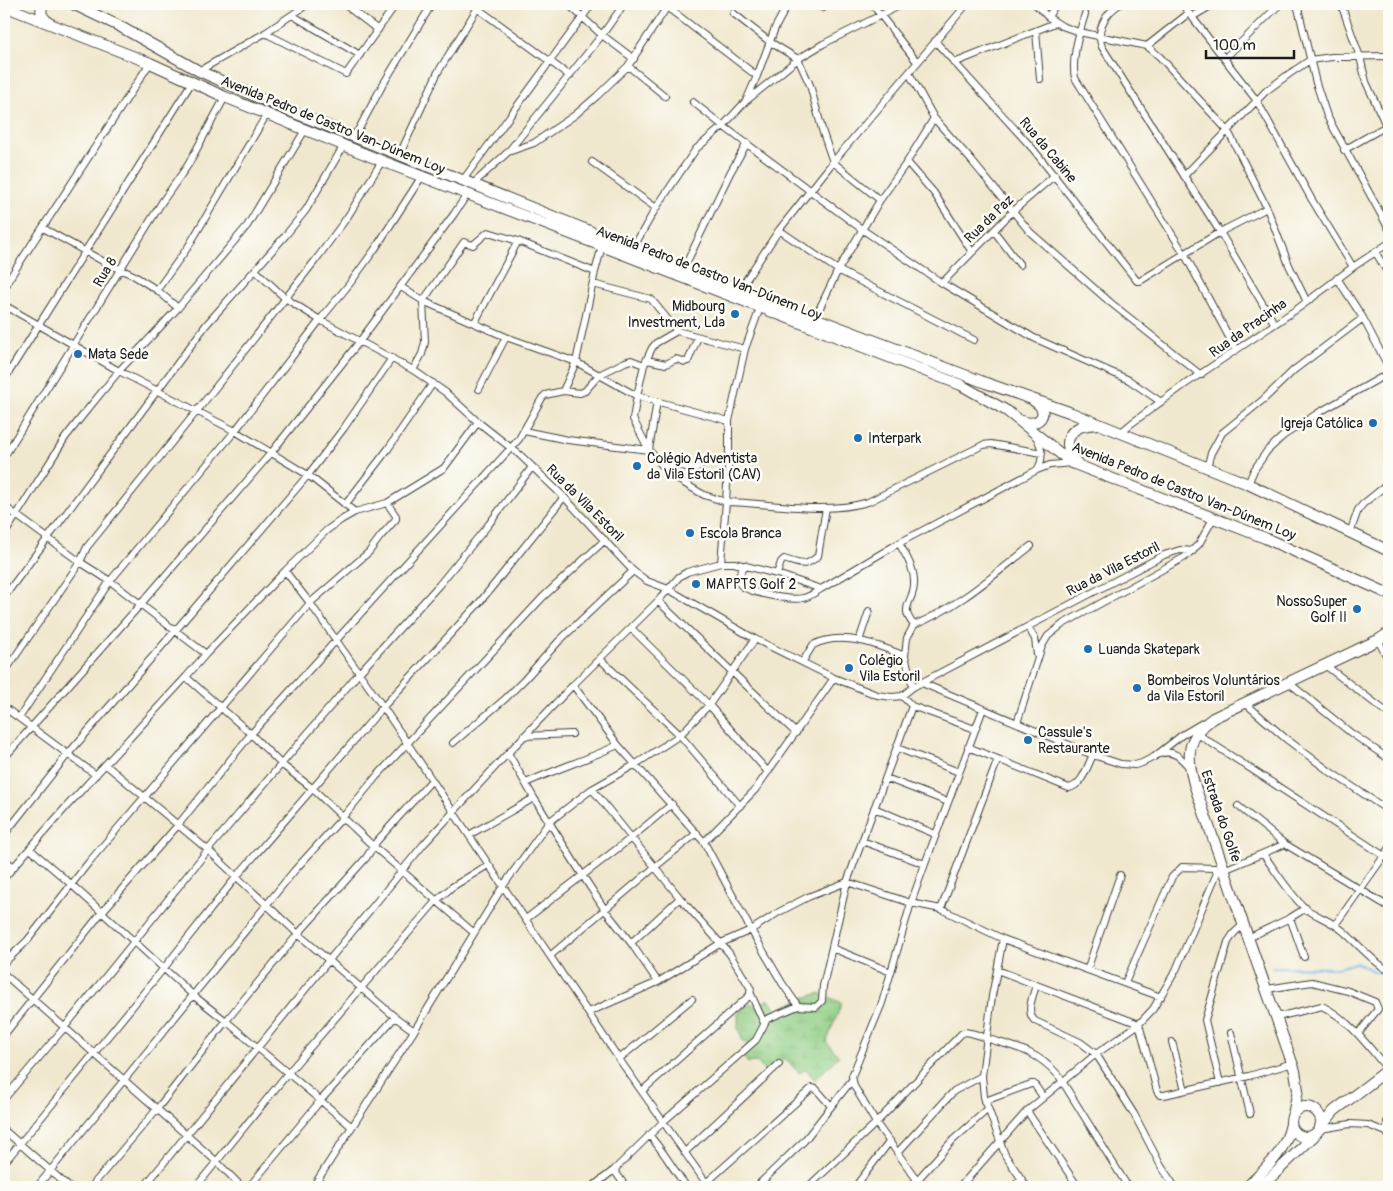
<svg xmlns="http://www.w3.org/2000/svg" width="1393" height="1191" font-family="Pangolin,sans-serif">
  <style>
    .wetland { fill: url(#wetland-marsh); stroke: #567550 }
    .lines { fill: none; stroke-linecap: round; stroke-linejoin: round }
    .stream { stroke: #67b3e0; stroke-width: 2 }
    .minor-casing { stroke: #3c3b37; stroke-width: 8 }
    .trunk-casing { stroke: #3c3b37; stroke-width: 12 }
    .minor { stroke: #fff; stroke-width: 6 }
    .trunk { stroke: #fff; stroke-width: 10 }
    .poi-dot { fill: #1f6fb2; stroke: #fdfcf7; stroke-width: 2 }
    .labels { text-anchor: middle; dominant-baseline: central; stroke-width: 5; stroke-linejoin: round; paint-order: stroke }
    .street-label { font-size: 14px; fill: #1c1c1c; stroke: #fdfcf7 }
    .poi-label { font-size: 14px; fill: #1c1c1c; stroke: #fdfcf7; text-anchor: start }
  </style>
  <defs>
    <pattern id="wetland-marsh" width="20" height="14" patternUnits="userSpaceOnUse" patternTransform="scale(1.25)"><rect width="20" height="14" fill="#8fce84"/><path d="M1 5h8M5 5V1M11 12h8M15 12V8" fill="none" stroke="#7bb071"/></pattern>
  </defs>
  <rect width="100%" height="100%" fill="#fdfcf7"/>
  <filter id="ink" filterUnits="userSpaceOnUse"><feTurbulence type="fractalNoise" baseFrequency=".02" numOctaves="2"/><feDisplacementMap in="SourceGraphic" scale="10" xChannelSelector="R" yChannelSelector="G"/><feConvolveMatrix kernelMatrix="1 2 1 2 8 2 1 2 1" color-interpolation-filters="sRGB"/></filter>
  <filter id="wash" filterUnits="userSpaceOnUse"><feTurbulence type="fractalNoise" baseFrequency=".0096" numOctaves="4" result="noise"/><feDisplacementMap in="SourceGraphic" scale="20" xChannelSelector="R" yChannelSelector="G"/><feGaussianBlur stdDeviation="1.12" result="paint"/><feColorMatrix in="noise" values="0 0 0 0 0 0 0 0 0 0 0 0 0 0 0 0 0 1.4 0 .05"/><feComposite in="paint" operator="in"/></filter>
  <g filter="url(#wash)">
    <rect width="100%" height="100%" fill="#f0e8ce"/>
    <path class="wetland" d="M 820,993 L 842,1003 L 826,1042 L 839,1056 L 815,1080 L 806,1069 L 799,1073 L 785,1058 L 765,1071 L 757,1062 L 748,1063 L 742,1055 L 748,1043 L 743,1042 L 738,1028 L 738,1012 L 749,1003 L 758,1006 L 768,999 L 778,1010 L 800,999 Z"/>
    <g class="lines">
      <path class="stream" d="M 1272,967 L 1337,968 L 1356,963 L 1376,972 L 1389,974"/>
    </g>
  </g>
  <g filter="url(#ink)">
    <g class="lines">
      <defs>
        <path id="minor" d="M 344,4 L 378,30
          M 568,4 L 602,35 L 634,59
          M 817,4 L 823,8
          M 872,4 L 917,62
          M 1035,4 L 1048,17 L 1062,26 L 1079,32 L 1147,46 L 1160,57 L 1228,131 L 1267,208 L 1289,265 L 1307,302
          M 1120,4 C 1106,13 1095,29 1102,47 L 1220,232 L 1274,323
          M 1182,4 L 1257,101 L 1312,200 L 1353,267
          M 1297,4 L 1316,83 L 1327,116 L 1389,229
          M 1341,4 L 1360,57 L 1366,82 L 1389,132
          M 667,7 L 757,76
          M 477,8 L 570,76
          M 733,13 L 770,42 L 798,59 L 810,85 L 823,133 L 833,162 L 880,200
          M 1085,14 C 1079,34 1071,58 1075,78 L 1185,255 L 1236,350
          M 292,15 L 360,55
          M 1048,17 L 1056,4
          M 1192,17 L 1214,4
          M 1036,31 L 1040,79
          M 265,33 L 346,74 L 394,7 L 393,4
          M 935,41 L 1033,149 L 1137,281 L 1140,281 L 1220,232 L 1267,208
          M 1147,46 L 1189,13
          M 1225,58 L 1280,4
          M 954,63 L 1055,23
          M 628,66 L 665,96
          M 199,71 L 265,33 L 308,4
          M 909,73 L 934,118 L 971,160 L 1030,232 L 1111,303 L 1201,375
          M 746,101 L 757,76 L 775,28 L 788,4
          M 693,102 L 723,126 L 863,230 L 942,283 L 1034,338 L 1129,380 L 1161,402
          M 354,138 L 382,86 L 432,4
          M 1344,150 L 1388,125
          M 508,152 L 602,35 L 624,4
          M 399,156 L 438,72 L 480,4
          M 592,162 L 656,208
          M 907,162 L 934,193 L 972,252
          M 1184,176 L 1266,91 L 1289,74 L 1310,60 L 1332,57 L 1389,56
          M 463,180 L 592,4
          M 473,184 L 508,152 L 534,143 L 575,115 L 597,96 L 628,66 L 669,4
          M 43,228 L 108,264 L 133,275 L 157,290 L 178,308
          M 779,230 L 838,270 L 974,340
          M 994,231 L 1020,265
          M 633,248 L 656,208 L 696,149 L 723,126 L 745,102 L 798,59 L 823,44 L 903,4
          M 1376,253 L 1389,275
          M 684,268 L 730,173 L 747,143
          M 255,270 L 285,298 L 320,320 L 413,370 L 445,392 L 478,422 L 520,455 L 564,497 L 633,571 L 647,581 L 668,589 L 755,639 L 834,678 L 877,695 L 892,697 L 902,696 L 913,687 L 1164,555 L 1180,550 L 1193,551
          M 595,272 L 602,246
          M 1337,278 L 1363,318 L 1389,368
          M 942,283 L 1012,212 L 1055,175
          M 593,284 L 651,299 L 677,331 L 745,349
          M 401,287 L 423,301 L 506,337 L 576,362 L 637,396 L 729,421
          M 740,289 L 779,230 L 833,162 L 967,4
          M 157,290 L 188,247 L 267,114
          M 4,291 L 9,279 L 150,63
          M 4,305 L 119,371 L 235,431 L 308,475 L 355,512
          M 760,308 L 745,349 L 729,421 L 729,450 L 726,502 C 771,503 825,515 868,502 L 983,445 L 991,444 L 1042,453
          M 815,318 L 838,270 L 880,200 L 907,162 L 934,118
          M 475,322 L 518,241
          M 677,331 L 656,343 L 652,348 L 644,365 L 637,396 L 633,419 L 649,450 L 670,475 L 704,495 L 726,502 L 721,563
          M 647,360 L 666,364 L 676,359 L 685,362 L 688,361 L 698,337
          M 4,380 L 192,82
          M 479,389 L 506,337
          M 563,391 L 580,393 L 585,391 L 599,375 L 625,362 L 631,360 L 644,365
          M 524,431 L 568,440 L 649,450 L 657,401
          M 1120,433 L 1132,423 L 1184,385 L 1300,307 L 1353,267 L 1389,243
          M 1036,436 C 1042,447 1044,460 1037,470
          M 4,457 L 162,202 L 188,165 L 225,97
          M 661,464 L 696,468 L 709,459 L 729,461
          M 1207,467 L 1211,453 L 1222,433 L 1264,399 L 1294,370 L 1363,318
          M 1248,484 L 1254,470 L 1267,451 L 1283,436 L 1318,413 L 1389,373
          M 345,505 L 388,449 L 433,383
          M 4,506 L 80,562 L 110,581 L 206,654
          M 1350,533 L 1358,510 L 1363,504 L 1389,483
          M 4,535 L 65,438 L 83,415 L 119,371 L 178,308 L 247,226 L 305,130
          M 899,543 C 906,556 915,569 914,584 C 914,602 898,607 914,625
          M 745,565 C 742,570 736,578 739,583 C 745,593 792,601 803,598 C 810,597 815,592 821,589
          M 285,571 L 310,603 L 383,707 L 619,1059 L 709,1187
          M 777,574 L 781,562 L 784,559 C 801,564 804,568 818,556 L 826,508
          M 4,597 L 206,325 L 285,236 L 306,210 L 344,145
          M 658,601 L 796,733
          M 1028,627 L 1035,639 L 1037,655
          M 631,628 L 709,705 L 768,772
          M 1378,640 L 1389,661
          M 859,641 L 869,611
          M 905,656 L 907,638 L 914,625 C 956,609 996,573 1031,546
          M 600,659 L 680,735 L 740,806
          M 803,661 L 813,645 C 842,630 878,645 905,656 L 913,687
          M 1325,665 L 1389,714
          M 6,670 L 80,562 L 87,547 L 197,411 L 318,257 L 348,216 L 382,161
          M 186,677 L 251,734 L 281,764 L 312,788 L 373,846 L 473,932
          M 1288,682 L 1351,733 L 1389,759
          M 922,683 L 1093,755 L 1121,764 L 1135,765 L 1142,763 L 1154,757 L 1182,735 L 1204,722
          M 573,685 L 618,745 L 704,842 L 751,930 L 782,983 L 798,1006
          M 902,696 L 912,706 L 975,729
          M 1245,703 L 1285,738 L 1329,771 L 1389,811
          M 4,707 L 96,775
          M 19,718 L 110,581 L 235,431 L 320,320 L 351,282 L 375,249 L 422,176
          M 1017,723 L 1042,646 L 1048,636 L 1063,624 L 1185,557 L 1199,544 L 1214,517
          M 1196,733 L 1389,859
          M 524,736 L 572,734
          M 453,743 L 505,699 L 524,680 L 559,641 L 633,571
          M 968,747 L 1069,788 C 1083,785 1087,766 1093,755
          M 897,748 L 959,772
          M 508,753 L 534,798 L 583,876 L 605,910 L 631,943 L 658,982
          M 1160,754 C 1174,749 1181,758 1190,768
          M 4,758 L 140,605 L 271,453 L 360,341 L 454,214 L 468,193
          M 106,765 L 208,850 L 298,934 L 395,1017 L 414,1031
          M 886,778 L 948,802
          M 526,783 C 556,769 588,759 618,745
          M 592,789 L 680,898 L 729,953 L 751,989 L 750,992 L 764,1023
          M 1238,806 L 1285,844 L 1389,907
          M 874,808 L 935,834
          M 4,835 L 68,754 L 175,631 L 308,475 L 344,428 L 392,358
          M 469,835 L 534,798
          M 862,841 L 925,864
          M 704,842 L 755,790 L 834,678
          M 30,849 L 72,885 L 194,996 L 226,1021 L 352,1127
          M 1263,854 C 1275,870 1291,896 1306,909 C 1318,917 1332,921 1343,931 C 1357,943 1370,959 1386,969
          M 4,859 L 14,867
          M 4,878 L 66,807 L 186,677 L 206,654 L 285,571 L 327,530 L 341,520 L 355,512 L 387,503 L 444,468 L 478,422
          M 941,909 L 998,759
          M 1290,918 L 1304,957
          M 526,919 L 631,838 L 672,804
          M 1335,925 L 1389,849
          M 1248,938 L 1290,918 L 1306,908
          M 1003,939 L 992,996 L 982,1076 L 984,1097 L 1005,1155 L 1027,1187
          M 631,943 L 680,898
          M 832,948 L 891,972
          M 551,955 L 655,867 L 697,833
          M 4,963 L 27,941 L 89,862 L 310,603 L 369,552 L 380,537 L 396,519 L 396,516 L 387,503
          M 997,970 L 1139,1024 L 1157,1091 L 1160,1095 L 1164,1095 L 1249,1076 L 1293,1063
          M 1087,970 L 1120,875
          M 4,974 L 217,1162 L 242,1187
          M 1125,983 L 1172,877 L 1182,867 L 1215,868 L 1217,873
          M 1036,985 C 1033,997 1025,1012 1035,1021 L 1080,1042 L 1096,1054 L 1134,1114 L 1161,1166 L 1175,1187
          M 1267,989 L 1312,982 L 1348,991 L 1375,1002 L 1378,1009 L 1358,1034
          M 589,1012 L 658,982 L 721,943 L 751,930 L 779,912 L 808,897 L 847,882 L 911,903 L 941,909 L 1003,939 L 1161,997
          M 1277,1017 L 1322,1006 C 1350,1020 1369,1047 1388,1070
          M 1231,1033 L 1250,1114
          M 4,1035 L 102,912 L 178,825 L 251,734 L 519,439 L 542,398 L 545,395 L 563,391 L 576,362 L 595,272 L 518,241 L 488,232 L 473,245 L 464,242 L 423,301 L 425,342 L 422,354 L 413,370
          M 1172,1042 L 1185,1090
          M 619,1059 L 692,999
          M 1220,1083 L 1205,1020 L 1228,942 L 1234,933 L 1243,925
          M 642,1091 L 750,995 L 750,992
          M 4,1099 L 64,1028 L 208,850 L 359,673 L 439,585 L 489,524 L 532,467
          M 985,1101 L 1031,1084 L 1034,1084 L 1043,1097
          M 1027,1111 L 1078,1187
          M 1321,1129 L 1350,1124 L 1368,1125 L 1389,1133
          M 4,1130 L 69,1187
          M 649,1135 C 664,1151 673,1170 687,1187
          M 1388,1135 L 1387,1133 L 1387,1122 L 1389,1119
          M 685,1152 L 779,1064
          M 898,1152 L 954,1091 L 982,1076
          M 4,1163 L 164,968 L 237,876 L 383,707 L 480,602 L 564,497
          M 614,1170 L 626,1187
          M 706,1183 L 812,1088 L 816,1089 L 831,1106
          M 37,1187 L 294,871 L 343,817 L 376,777 L 543,597 L 605,540
          M 91,1187 L 157,1109 L 226,1021 L 298,934 L 366,858 L 377,841 L 432,780
          M 144,1187 L 423,845 L 508,753 L 573,685 L 658,601 L 679,577 L 687,572 L 721,563 L 734,563 L 777,574 L 821,589 L 899,543 L 1037,470 L 1050,465 L 1072,463
          M 196,1187 L 288,1073 L 436,901 L 452,887 L 488,865
          M 249,1187 L 321,1100 L 395,1017
          M 313,1187 L 414,1031 L 503,886 L 549,822 L 592,789 L 636,764 L 680,735 L 709,705 L 755,639
          M 592,1187 L 614,1170 L 664,1121 L 756,1040 L 767,1019 L 798,1006 L 816,1007 L 822,1001 L 823,986 L 847,882 L 912,706
          M 756,1187 L 804,1141 L 852,1080
          M 808,1187 L 876,1123 L 961,1034 L 965,1032 C 975,1033 983,1037 992,1040 C 1020,1048 1039,1053 1059,1076 L 1128,1187
          M 855,1187 L 890,1141
          M 911,1187 L 953,1140 L 988,1109
          M 922,1187 L 876,1123 L 854,1086 L 852,1076 L 882,1003 L 911,903 L 925,864 L 983,709
          M 960,1187 L 1027,1111 L 1096,1054 L 1139,1024 L 1153,1009 L 1176,970 L 1217,873 L 1285,844
          M 1013,1187 L 1021,1179"/>
        <path id="trunk" d="M 44,4 C 38,12 43,19 50,23
          M 73,4 L 119,26 L 199,71 L 280,107 L 657,258 L 986,383 L 1069,412 L 1248,484 L 1389,551
          M 4,6 L 150,63 L 225,97 L 382,161 L 961,385 L 1007,411 L 1072,463 L 1265,538 L 1389,594
          M 1022,421 C 1040,428 1051,411 1034,401
          M 1077,463 C 1065,452 1064,434 1080,427 C 1084,425 1091,425 1096,424
          M1291 1122a15 15 0 1 1 30 0a15 15 0 1 1-30 0Z
          M 1293,1115 L 1298,1090 L 1295,1071 L 1194,784 C 1186,754 1187,737 1213,718 L 1378,640 L 1389,633
          M 1320,1128 L 1334,1111 L 1389,1069
          M 1247,1187 C 1267,1167 1285,1153 1291,1124
          M 1261,1187 L 1314,1136"/>
      </defs>
      <use href="#minor" class="minor-casing"/>
      <use href="#trunk" class="trunk-casing"/>
      <use href="#minor" class="minor"/>
      <use href="#trunk" class="trunk"/>
    </g>
  </g>
  <g class="poi-dot">
    <circle cx="735" cy="314" r="5"/>
    <circle cx="78" cy="354" r="5"/>
    <circle cx="1373" cy="423" r="5"/>
    <circle cx="858" cy="438" r="5"/>
    <circle cx="637" cy="466" r="5"/>
    <circle cx="690" cy="533" r="5"/>
    <circle cx="696" cy="584" r="5"/>
    <circle cx="1357" cy="609" r="5"/>
    <circle cx="1088" cy="649" r="5"/>
    <circle cx="849" cy="668" r="5"/>
    <circle cx="1137" cy="688" r="5"/>
    <circle cx="1028" cy="740" r="5"/>
  </g>
  <g class="labels">
    <g class="street-label">
      <text transform="translate(333 125) rotate(22)">Avenida Pedro de Castro Van-Dúnem Loy</text>
      <text transform="translate(1048 150) rotate(50)">Rua da Cabine</text>
      <text transform="translate(989 219) rotate(-44)">Rua da Paz</text>
      <text transform="translate(105 272) rotate(-59)">Rua 8</text>
      <text transform="translate(709 273) rotate(21)">Avenida Pedro de Castro Van-Dúnem Loy</text>
      <text transform="translate(1248 328) rotate(-35)">Rua da Pracinha</text>
      <text transform="translate(1184 491) rotate(22)">Avenida Pedro de Castro Van-Dúnem Loy</text>
      <text transform="translate(585 503) rotate(45)">Rua da Vila Estoril</text>
      <text transform="translate(1113 569) rotate(-27)">Rua da Vila Estoril</text>
      <text transform="translate(1221 816) rotate(71)">Estrada do Golfe</text>
    </g>
    <g class="poi-label">
      <text x="725" y="306" text-anchor="end">Midbourg<tspan x="725" dy="16">Investment, Lda</tspan></text>
      <text x="88" y="354">Mata Sede</text>
      <text x="1363" y="423" text-anchor="end">Igreja Católica</text>
      <text x="868" y="438">Interpark</text>
      <text x="647" y="458">Colégio Adventista<tspan x="647" dy="16">da Vila Estoril (CAV)</tspan></text>
      <text x="700" y="533">Escola Branca</text>
      <text x="706" y="584">MAPPTS Golf 2</text>
      <text x="1347" y="601" text-anchor="end">NossoSuper<tspan x="1347" dy="16">Golf II</tspan></text>
      <text x="1098" y="649">Luanda Skatepark</text>
      <text x="859" y="660">Colégio<tspan x="859" dy="16">Vila Estoril</tspan></text>
      <text x="1147" y="680">Bombeiros Voluntários<tspan x="1147" dy="16">da Vila Estoril</tspan></text>
      <text x="1038" y="732">Cassule's<tspan x="1038" dy="16">Restaurante</tspan></text>
    </g>
  </g>
  <rect width="1393" height="1191" fill="none" stroke="#fdfcf7" stroke-width="20"/>
  <path d="M1206 50v8h88v-8" fill="none" stroke="#1c1c1c" stroke-width="2.5"/>
  <text x="1213" y="50" font-size="15" fill="#1c1c1c" stroke="#fdfcf7" stroke-width="4" paint-order="stroke">100 m</text>
</svg>
